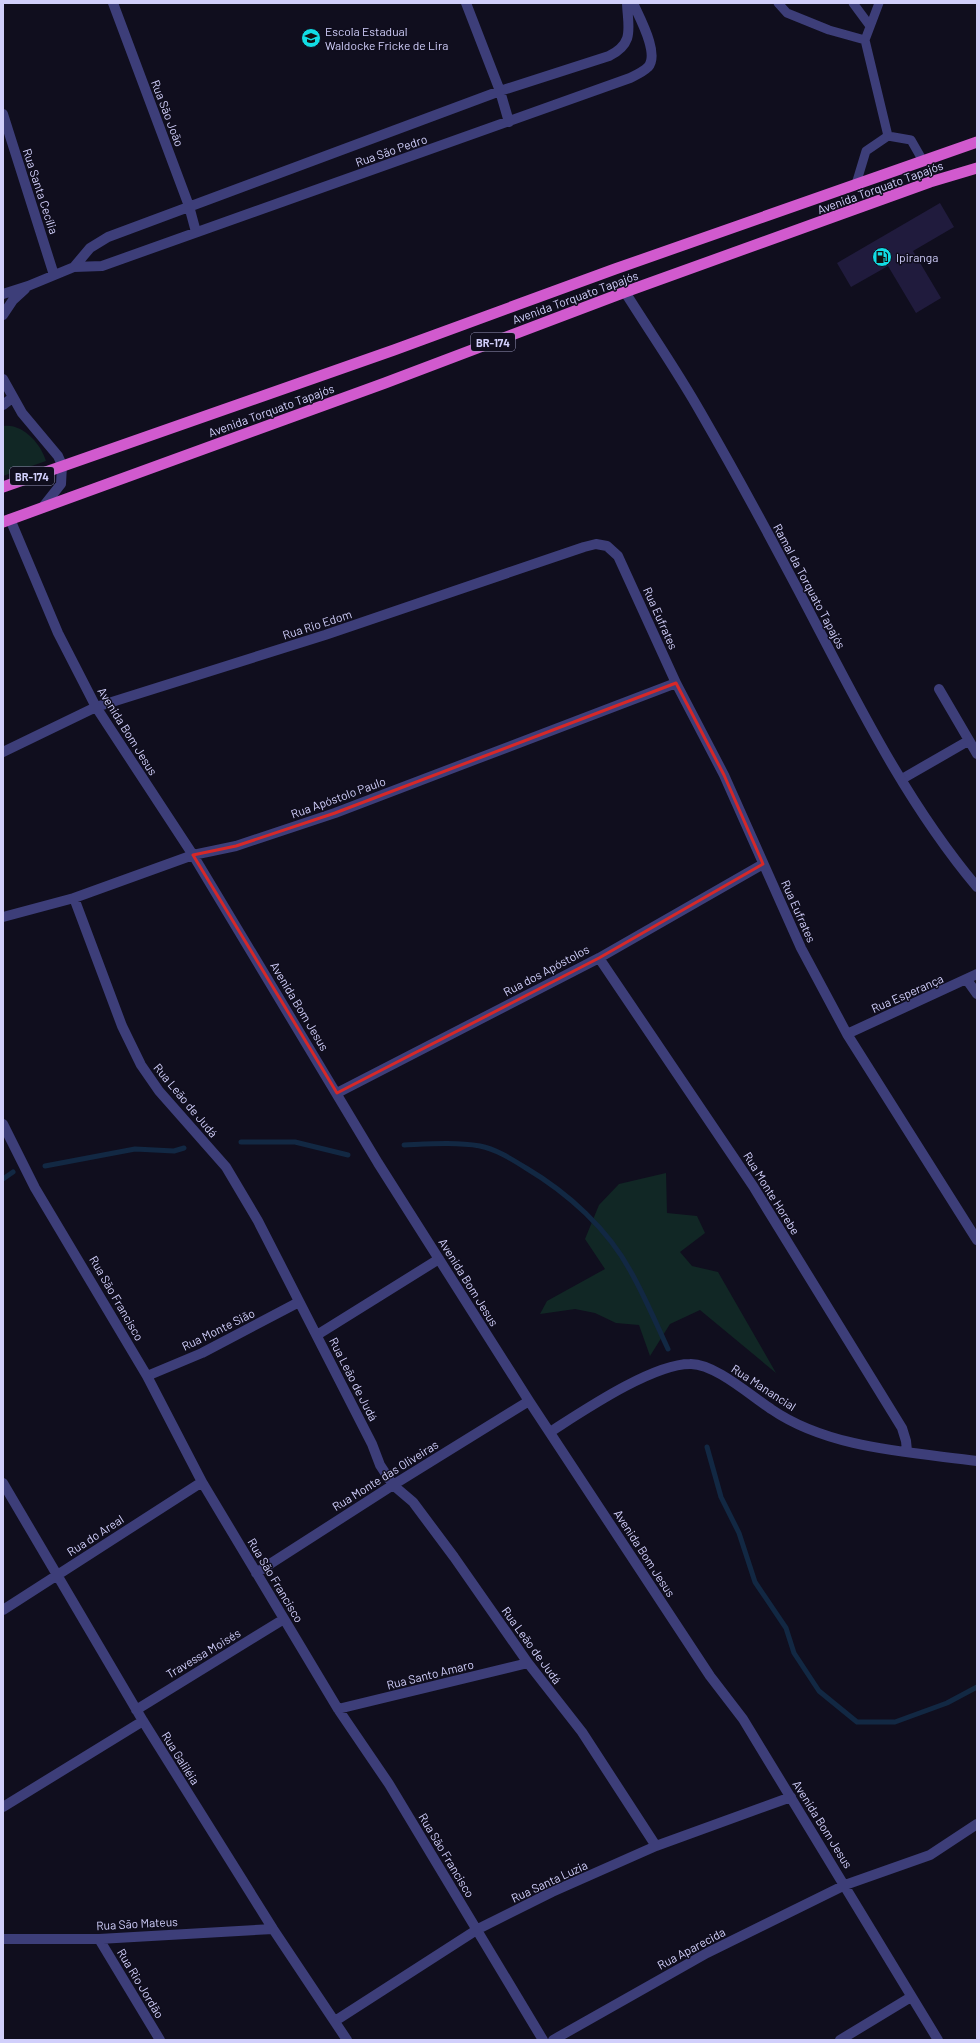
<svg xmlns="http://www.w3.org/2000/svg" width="980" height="2043" font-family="Barlow,sans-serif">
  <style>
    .green { fill: #112725 }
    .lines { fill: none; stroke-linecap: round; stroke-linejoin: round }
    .stream { stroke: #122843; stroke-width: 5 }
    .building { fill: #201b3d }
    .service { stroke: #3d3e79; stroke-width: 9 }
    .minor { stroke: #3d3e79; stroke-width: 10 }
    .tertiary { stroke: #3d3e79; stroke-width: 10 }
    .trunk { stroke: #d15ace; stroke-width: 11 }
    .marked { fill: none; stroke: #d62828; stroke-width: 3; stroke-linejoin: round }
    .labels { text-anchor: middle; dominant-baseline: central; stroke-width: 3; stroke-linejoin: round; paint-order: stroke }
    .shield { fill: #100e1e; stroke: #9795b9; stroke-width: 1 }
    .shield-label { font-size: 11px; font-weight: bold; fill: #d1cffb }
    .poi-label { font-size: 12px; fill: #d1cffb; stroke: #100e1e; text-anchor: start }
    .street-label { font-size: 12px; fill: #d1cffb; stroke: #100e1e }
  </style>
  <rect width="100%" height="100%" fill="#100e1e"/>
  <path class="green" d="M 3,426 C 23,423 41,444 46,461 L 3,476 Z
    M 666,1173 L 667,1213 L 697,1216 L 705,1233 L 680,1252 L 692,1266 L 718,1272 L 776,1373 L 700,1310 L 670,1324 L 650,1356 L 639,1325 L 616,1323 L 595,1313 L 575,1309 L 540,1314 L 547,1301 L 605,1269 L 585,1239 L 599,1205 L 619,1184 Z"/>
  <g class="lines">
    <path class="stream" d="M 241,1142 L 295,1142 L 348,1155
      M 404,1145 C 429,1144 455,1142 480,1146 C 496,1149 513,1160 526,1168 C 568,1193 608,1229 631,1272 C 645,1297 656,1323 668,1349
      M 45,1166 L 135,1149 L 174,1151 L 184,1148
      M 3,1179 L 13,1172
      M 707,1447 L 721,1497 L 739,1533 L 755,1582 L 786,1628 L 794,1653 L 819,1691 L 857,1722 L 895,1722 L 947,1703 L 977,1687"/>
  </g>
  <path class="building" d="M 940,203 L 954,227 L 913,251 L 941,298 L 916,313 L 888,266 L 851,287 L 837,263 Z"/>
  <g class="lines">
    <path class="service" d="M 778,3 L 787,13 L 829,30 L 865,40
      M 853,3 L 870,26
      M 879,3 L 865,40 L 888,136
      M 856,184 L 866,151 L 888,136 L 911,140 L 923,161"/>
    <path class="minor" d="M 113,3 L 189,206 L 196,232
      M 466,3 L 500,91 L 509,122
      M 3,114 L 54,275
      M 74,267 L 90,248 L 108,237 L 500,91 L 609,56 C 635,43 628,28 627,3
      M 3,294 L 28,286 L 74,267 L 102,266 L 630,78 C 636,75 643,72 648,67 C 660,54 639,17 633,3
      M 3,315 L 13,300 L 25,289
      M 3,379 L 22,413 L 58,456 L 62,465 L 61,484 L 42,508
      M 3,405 L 12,398
      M 10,519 L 58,633 L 96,707 L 193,855 L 378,1163 L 529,1401 L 710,1676 L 743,1719 L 938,2040
      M 939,689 L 977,754
      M 3,752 L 96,707 L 325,635 L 584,547 L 596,544 L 607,546 L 618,556 L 676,683 L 724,775 L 801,948 L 847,1034 L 977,1240
      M 902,779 L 968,741
      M 74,898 L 122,1026 L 141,1065 L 159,1091 L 226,1167 L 258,1221 L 372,1444 L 380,1465 L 393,1485 L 413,1502 L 454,1557 L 528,1663 L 582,1732 L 656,1846
      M 3,917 L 74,898 L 193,855 L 236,846 L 335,813 L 676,683
      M 599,958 L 753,1186 L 902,1428 L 906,1441 L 907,1451
      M 967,980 L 977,994
      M 847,1034 L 977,974
      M 337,1093 L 599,958 L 763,864
      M 3,1124 L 35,1188 L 147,1376 L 202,1482 L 338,1709 L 389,1784 L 543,2040
      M 317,1335 L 439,1259
      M 147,1376 L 202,1353 L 299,1302
      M 550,1432 C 583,1411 652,1364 690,1364 C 714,1363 751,1396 771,1409 C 829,1449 910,1452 977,1461
      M 3,1483 L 143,1721 L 273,1929 L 347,2040
      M 256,1573 L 393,1485 L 529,1401
      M 3,1610 L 202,1482
      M 338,1709 L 528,1663
      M 136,1710 L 284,1619
      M 3,1807 L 143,1721
      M 3,1939 L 99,1939 L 273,1929
      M 99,1939 L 160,2040
      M 335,2021 L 478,1929 L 552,1892 L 656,1846 L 791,1797
      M 553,2040 L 707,1953 L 845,1885 L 930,1855 L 977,1824
      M 840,2040 L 911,1997"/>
    <path class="tertiary" d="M 625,292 C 650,332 678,372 701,413 C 731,465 760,518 788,571 C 846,679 898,793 977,887"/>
    <path class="trunk" d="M 3,487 L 394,350 L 615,269 L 977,142
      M 3,522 L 385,383 L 625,292 L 930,182 L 977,168"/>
  </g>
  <path class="marked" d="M 676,683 L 724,775 L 763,864 L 599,958 L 337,1093 L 193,855 L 236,846 L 335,813 Z"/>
  <defs>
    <symbol id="school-disc" viewBox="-11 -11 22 22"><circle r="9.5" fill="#12dce4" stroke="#100e1e"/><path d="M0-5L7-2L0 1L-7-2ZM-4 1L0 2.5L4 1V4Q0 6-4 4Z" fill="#111"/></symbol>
    <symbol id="fuel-disc" viewBox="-11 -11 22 22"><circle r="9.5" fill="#12dce4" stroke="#100e1e"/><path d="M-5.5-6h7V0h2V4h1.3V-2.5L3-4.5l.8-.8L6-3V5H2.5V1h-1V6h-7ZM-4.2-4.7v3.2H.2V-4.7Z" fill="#111"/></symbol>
  </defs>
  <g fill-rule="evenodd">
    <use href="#school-disc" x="300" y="27" width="22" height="22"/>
    <use href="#fuel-disc" x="871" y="246" width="22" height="22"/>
  </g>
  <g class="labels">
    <g class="shield">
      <rect x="471" y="333" width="44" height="18" rx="3"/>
      <rect x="10" y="467" width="44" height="18" rx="3"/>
    </g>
    <g class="shield-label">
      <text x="493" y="342">BR-174</text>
      <text x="32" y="476">BR-174</text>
    </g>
    <g class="poi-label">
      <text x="325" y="31">Escola Estadual<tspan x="325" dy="14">Waldocke Fricke de Lira</tspan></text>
      <text x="896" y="257">Ipiranga</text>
    </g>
    <g class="street-label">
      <text transform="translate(168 113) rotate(69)">Rua São João</text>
      <text transform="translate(391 150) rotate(-19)">Rua São Pedro</text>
      <text transform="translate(880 187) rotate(-20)">Avenida Torquato Tapajós</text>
      <text transform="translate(41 191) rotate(72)">Rua Santa Cecília</text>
      <text transform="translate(575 297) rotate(-20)">Avenida Torquato Tapajós</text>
      <text transform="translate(271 410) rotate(-20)">Avenida Torquato Tapajós</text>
      <text transform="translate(810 586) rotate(62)">Ramal da Torquato Tapajós</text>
      <text transform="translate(661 618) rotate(66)">Rua Eufrates</text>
      <text transform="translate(317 624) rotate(-18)">Rua Rio Edom</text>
      <text transform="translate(128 731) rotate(58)">Avenida Bom Jesus</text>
      <text transform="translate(338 797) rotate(-20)">Rua Apóstolo Paulo</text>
      <text transform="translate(799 911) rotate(66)">Rua Eufrates</text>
      <text transform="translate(546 970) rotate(-28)">Rua dos Apóstolos</text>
      <text transform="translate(907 993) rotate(-24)">Rua Esperança</text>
      <text transform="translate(300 1006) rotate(59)">Avenida Bom Jesus</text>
      <text transform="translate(186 1100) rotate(50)">Rua Leão de Judá</text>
      <text transform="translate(772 1193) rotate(58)">Rua Monte Horebe</text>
      <text transform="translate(469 1282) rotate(58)">Avenida Bom Jesus</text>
      <text transform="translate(117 1298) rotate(60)">Rua São Francisco</text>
      <text transform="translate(218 1329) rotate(-26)">Rua Monte Sião</text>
      <text transform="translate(354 1379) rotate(63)">Rua Leão de Judá</text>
      <text transform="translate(764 1387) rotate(33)">Rua Manancial</text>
      <text transform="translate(385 1475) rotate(-32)">Rua Monte das Oliveiras</text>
      <text transform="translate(95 1535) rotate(-33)">Rua do Areal</text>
      <text transform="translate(645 1553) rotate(57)">Avenida Bom Jesus</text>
      <text transform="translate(276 1580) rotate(59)">Rua São Francisco</text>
      <text transform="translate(532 1645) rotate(54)">Rua Leão de Judá</text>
      <text transform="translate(203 1653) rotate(-31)">Travessa Moisés</text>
      <text transform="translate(430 1674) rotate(-14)">Rua Santo Amaro</text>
      <text transform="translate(181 1758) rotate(58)">Rua Galiléia</text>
      <text transform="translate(823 1824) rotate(58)">Avenida Bom Jesus</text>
      <text transform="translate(447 1855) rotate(59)">Rua São Francisco</text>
      <text transform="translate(549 1881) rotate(-25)">Rua Santa Luzia</text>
      <text transform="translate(137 1923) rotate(-3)">Rua São Mateus</text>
      <text transform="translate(691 1948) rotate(-28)">Rua Aparecida</text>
      <text transform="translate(141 1983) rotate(59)">Rua Rio Jordão</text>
    </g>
  </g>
  <rect width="980" height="2043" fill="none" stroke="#d1cffb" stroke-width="8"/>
</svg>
